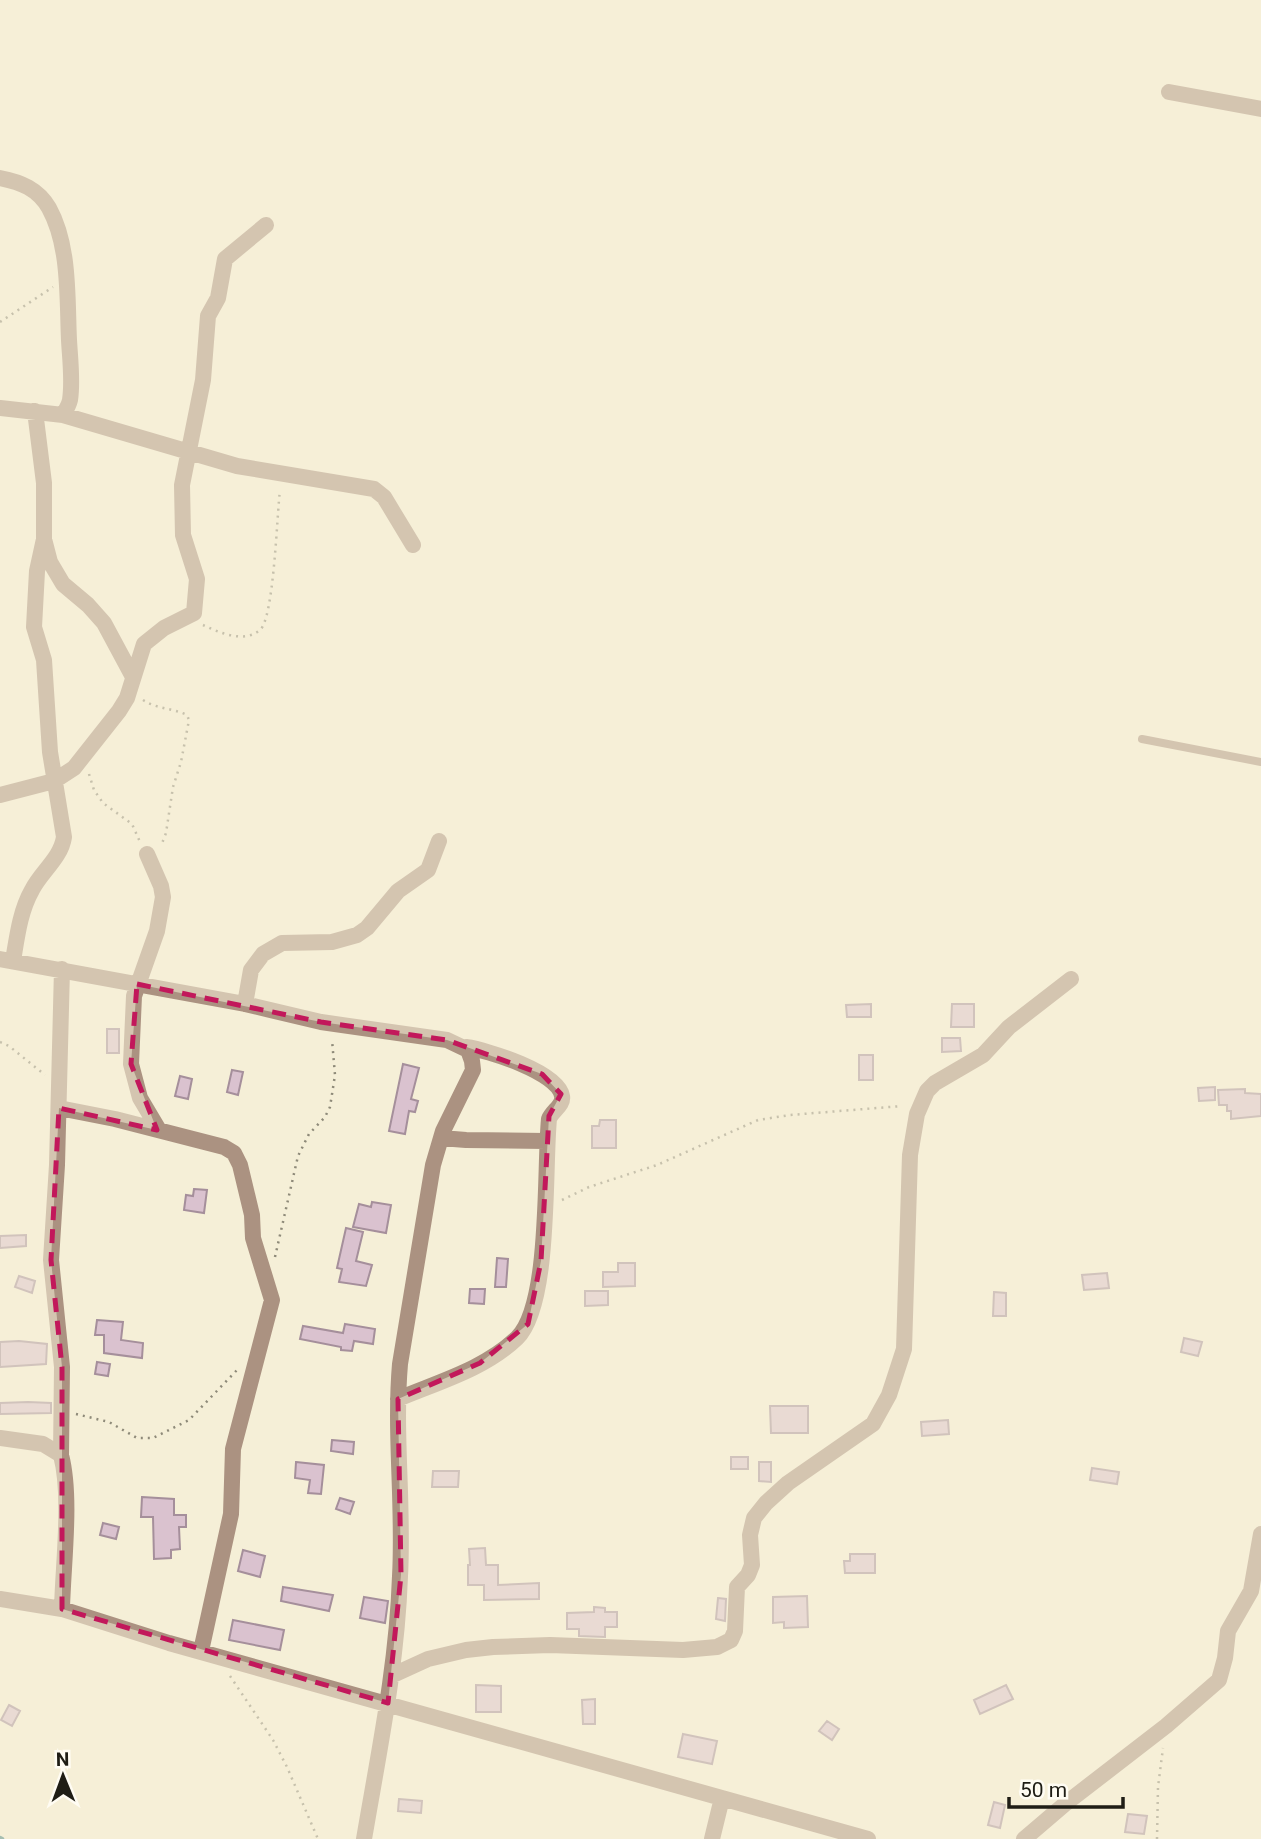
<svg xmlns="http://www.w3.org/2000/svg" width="1261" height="1839" font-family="Roboto,sans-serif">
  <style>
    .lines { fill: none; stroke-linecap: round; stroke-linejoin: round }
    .stream { stroke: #458484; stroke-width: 4.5 }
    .building { fill: #dac2cf; stroke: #a58f9b; stroke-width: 2 }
    .path { stroke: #8e8a79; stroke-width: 2.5; stroke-dasharray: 2 5; stroke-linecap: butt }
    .service { stroke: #ab9281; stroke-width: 8 }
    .minor { stroke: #ab9281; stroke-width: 16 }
    .marked { fill: none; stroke: #c2185b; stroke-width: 5; stroke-dasharray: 14 9; stroke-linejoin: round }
  </style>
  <rect width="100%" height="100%" fill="#f5efd7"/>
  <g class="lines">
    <path class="stream" d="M 0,1838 L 2,1839"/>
  </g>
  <path class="building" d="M 871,1004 L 871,1017 L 847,1017 L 846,1005 Z
    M 952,1004 L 974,1004 L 974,1027 L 951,1027 Z
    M 107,1029 L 119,1029 L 119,1053 L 107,1053 Z
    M 942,1038 L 960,1038 L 961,1051 L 942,1052 Z
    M 859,1055 L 873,1055 L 873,1080 L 859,1080 Z
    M 403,1064 L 419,1068 L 411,1099 L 418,1101 L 415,1112 L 409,1111 L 405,1134 L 389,1131 Z
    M 232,1070 L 243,1072 L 238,1095 L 227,1092 Z
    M 180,1076 L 192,1079 L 188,1099 L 175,1096 Z
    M 1215,1087 L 1215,1100 L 1199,1101 L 1198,1088 Z
    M 1245,1089 L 1245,1093 L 1261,1094 L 1261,1116 L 1231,1119 L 1231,1111 L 1227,1111 L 1227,1105 L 1219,1105 L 1218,1090 Z
    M 600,1120 L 616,1120 L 616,1148 L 592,1148 L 592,1126 L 599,1126 Z
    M 194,1189 L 207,1190 L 204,1213 L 184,1210 L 186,1195 L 193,1196 Z
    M 372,1202 L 391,1205 L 386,1233 L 353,1227 L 359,1204 L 371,1207 Z
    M 346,1228 L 363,1232 L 356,1261 L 372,1265 L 366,1286 L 339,1282 L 342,1269 L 337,1268 Z
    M 26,1235 L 26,1246 L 0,1248 L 0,1236 Z
    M 497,1258 L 508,1259 L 506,1287 L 495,1287 Z
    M 618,1263 L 635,1263 L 635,1286 L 603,1287 L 603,1272 L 618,1272 Z
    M 1107,1273 L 1109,1288 L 1084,1290 L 1082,1275 Z
    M 19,1276 L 35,1281 L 32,1293 L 15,1287 Z
    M 470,1289 L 485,1289 L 484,1304 L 469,1303 Z
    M 585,1291 L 608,1291 L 608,1305 L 585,1306 Z
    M 994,1292 L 1006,1293 L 1006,1316 L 993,1316 Z
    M 97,1320 L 123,1322 L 121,1340 L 143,1343 L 142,1358 L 104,1353 L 104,1335 L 95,1335 Z
    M 345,1324 L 375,1329 L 373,1344 L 354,1341 L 352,1351 L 341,1350 L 341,1347 L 300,1339 L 303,1326 L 343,1333 Z
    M 1184,1338 L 1202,1342 L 1198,1356 L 1181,1352 Z
    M 19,1341 L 47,1344 L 46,1364 L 0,1367 L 0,1342 Z
    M 97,1362 L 110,1364 L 108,1376 L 95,1374 Z
    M 28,1402 L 51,1403 L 51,1413 L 0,1414 L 0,1403 Z
    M 770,1406 L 808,1406 L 808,1433 L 771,1433 Z
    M 948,1420 L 949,1434 L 922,1436 L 921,1422 Z
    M 332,1440 L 354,1442 L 353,1454 L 331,1451 Z
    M 731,1457 L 748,1457 L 748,1469 L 731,1469 Z
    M 296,1462 L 324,1465 L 321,1494 L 308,1493 L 310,1480 L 295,1478 Z
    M 759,1462 L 771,1462 L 771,1482 L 759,1481 Z
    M 1092,1468 L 1119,1472 L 1117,1484 L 1090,1480 Z
    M 433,1471 L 459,1471 L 458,1487 L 432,1487 Z
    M 142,1497 L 174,1499 L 174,1515 L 186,1515 L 186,1527 L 179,1527 L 180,1549 L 171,1550 L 171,1558 L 154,1559 L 153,1517 L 141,1517 Z
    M 340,1498 L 354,1502 L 350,1514 L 336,1509 Z
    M 103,1523 L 119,1527 L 116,1539 L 100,1535 Z
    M 485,1548 L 486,1565 L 498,1565 L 498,1585 L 539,1583 L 539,1599 L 484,1600 L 484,1585 L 468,1585 L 468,1565 L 470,1565 L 469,1549 Z
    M 243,1550 L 265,1556 L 260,1577 L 238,1571 Z
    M 850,1554 L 875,1554 L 875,1573 L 845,1573 L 844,1561 L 850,1561 Z
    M 283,1587 L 333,1595 L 329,1611 L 281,1601 Z
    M 807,1596 L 808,1627 L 784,1628 L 784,1622 L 773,1623 L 773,1597 Z
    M 364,1597 L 388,1601 L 385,1623 L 360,1618 Z
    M 718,1598 L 726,1599 L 725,1621 L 716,1619 Z
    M 594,1607 L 605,1608 L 605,1612 L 617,1612 L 617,1627 L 605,1627 L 605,1637 L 579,1636 L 579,1629 L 567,1629 L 567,1613 L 594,1612 Z
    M 233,1620 L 284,1630 L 280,1650 L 229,1640 Z
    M 476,1685 L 501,1686 L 501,1712 L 476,1712 Z
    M 1006,1685 L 1013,1699 L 980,1714 L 974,1700 Z
    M 595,1699 L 595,1724 L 583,1724 L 582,1700 Z
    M 9,1705 L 20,1711 L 12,1726 L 1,1720 Z
    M 827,1721 L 839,1729 L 832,1740 L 819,1731 Z
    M 683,1734 L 717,1741 L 712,1764 L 678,1757 Z
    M 399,1799 L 422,1801 L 421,1813 L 398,1811 Z
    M 994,1802 L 1005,1805 L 1000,1828 L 988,1825 Z
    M 1128,1814 L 1147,1816 L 1144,1834 L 1125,1832 Z"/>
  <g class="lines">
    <path class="path" d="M 0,322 L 53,287
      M 203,625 C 218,632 244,644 260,630 C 274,618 277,513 280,490
      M 143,700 C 157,709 172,708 187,715 L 189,720 L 181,762 L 173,787 L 166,833 L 161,846
      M 89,774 L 94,790 L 103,803 L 132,824 L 140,842
      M 0,1042 L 9,1046 L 45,1075
      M 562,1200 L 589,1187 L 657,1165 L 758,1120 L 790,1115 L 902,1106
      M 275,1257 L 298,1156 L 309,1134 L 325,1117 L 330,1107 L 335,1075 L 332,1040
      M 76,1414 L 109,1422 L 137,1438 L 153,1438 L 189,1420 L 237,1370
      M 230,1676 L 273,1740 L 287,1767 L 318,1839
      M 1157,1839 L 1158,1787 L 1163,1748"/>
    <path class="service" d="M 1142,739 L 1261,762"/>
    <path class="minor" d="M 1169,92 L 1261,109
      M 0,178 C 21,182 38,189 49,208 C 70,246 67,298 69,340 C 70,359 73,381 70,400 C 69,405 66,410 63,415
      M 0,408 L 63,415 L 237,466 L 374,489 L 384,497 L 413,545
      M 35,411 L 44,483 L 44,539 L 50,562 L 63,584 L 88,605 L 104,623 L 133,677
      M 0,795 L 54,781 L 74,768 L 119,711 L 127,698 L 144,644 L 164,628 L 194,613 L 197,579 L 183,535 L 182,485 L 203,380 L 208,316 L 218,298 L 225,259 L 266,225
      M 147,854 L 161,886 L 163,897 L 157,931 L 134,996 L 131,1064 L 140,1098 L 159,1130
      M 0,959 L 245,1004 L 321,1022 L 447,1040 L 468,1050 L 472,1061 L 473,1070 L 443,1131 L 433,1165 L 400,1364 C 394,1434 404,1506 400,1576 C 397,1665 379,1751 364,1839
      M 13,961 C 17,937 20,911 32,890 C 41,872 61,858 64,837 L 50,752 L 44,660 L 34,627 L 37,571 L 44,539
      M 245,1004 L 251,970 L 263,954 L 282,943 L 332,942 L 357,935 L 367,928 L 398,891 L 428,870 L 439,841
      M 59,1108 L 115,1119 L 224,1147 L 234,1153 L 240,1165 L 252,1215 L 253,1238 L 272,1300 L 233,1449 L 231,1514 L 201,1651
      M 441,1138 L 466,1140 L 546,1141
      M 398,1399 C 438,1382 485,1369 517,1338 C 551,1305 544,1169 549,1119 C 552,1111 564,1105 562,1096 C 558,1072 487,1050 466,1047
      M 0,1438 L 43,1444 L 61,1455 C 72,1497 63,1564 62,1609
      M 61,1455 L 62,1367 L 51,1260 L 57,1165 L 62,969
      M 0,1599 L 62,1609 L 169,1643 L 868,1839
      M 393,1675 L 428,1659 L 466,1650 L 493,1647 L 550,1645 L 683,1650 L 717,1647 L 731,1640 L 735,1631 L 737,1587 L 748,1575 L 752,1565 L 750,1535 L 754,1518 L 766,1503 L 788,1483 L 873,1424 L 889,1395 L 904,1349 L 910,1155 L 917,1114 L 927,1091 L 935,1083 L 983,1055 L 1009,1027 L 1071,979
      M 712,1839 L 722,1798
      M 1024,1839 L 1065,1804 L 1166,1726 L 1219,1680 L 1225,1658 L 1228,1631 L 1251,1591 L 1261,1534"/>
  </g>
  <path d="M0 0H1261V1839H0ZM 137,984 L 321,1022 L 447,1040 L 542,1074 L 561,1094 L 549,1116 L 541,1261 L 528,1324 L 480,1363 L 398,1399 L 401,1575 L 388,1703 L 62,1609 L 62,1367 L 51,1260 L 59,1108 L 157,1130 L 131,1064 Z" fill="#f5efd7" fill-opacity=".55" fill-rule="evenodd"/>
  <path class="marked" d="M 137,984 L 321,1022 L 447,1040 L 542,1074 L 561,1094 L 549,1116 L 541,1261 L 528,1324 L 480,1363 L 398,1399 L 401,1575 L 388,1703 L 62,1609 L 62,1367 L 51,1260 L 59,1108 L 157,1130 L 131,1064 Z"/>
  <g transform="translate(63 1776) rotate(359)" stroke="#fffcf3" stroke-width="5" paint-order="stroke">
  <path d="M0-5L12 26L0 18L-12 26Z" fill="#1f1d15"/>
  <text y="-10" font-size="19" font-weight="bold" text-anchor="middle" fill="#1f1d15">N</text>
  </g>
  <path d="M1009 1797v10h114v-10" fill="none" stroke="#1f1d15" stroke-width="3.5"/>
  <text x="1020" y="1797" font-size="21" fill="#1f1d15" stroke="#fffcf3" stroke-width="5" paint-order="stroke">50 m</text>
</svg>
